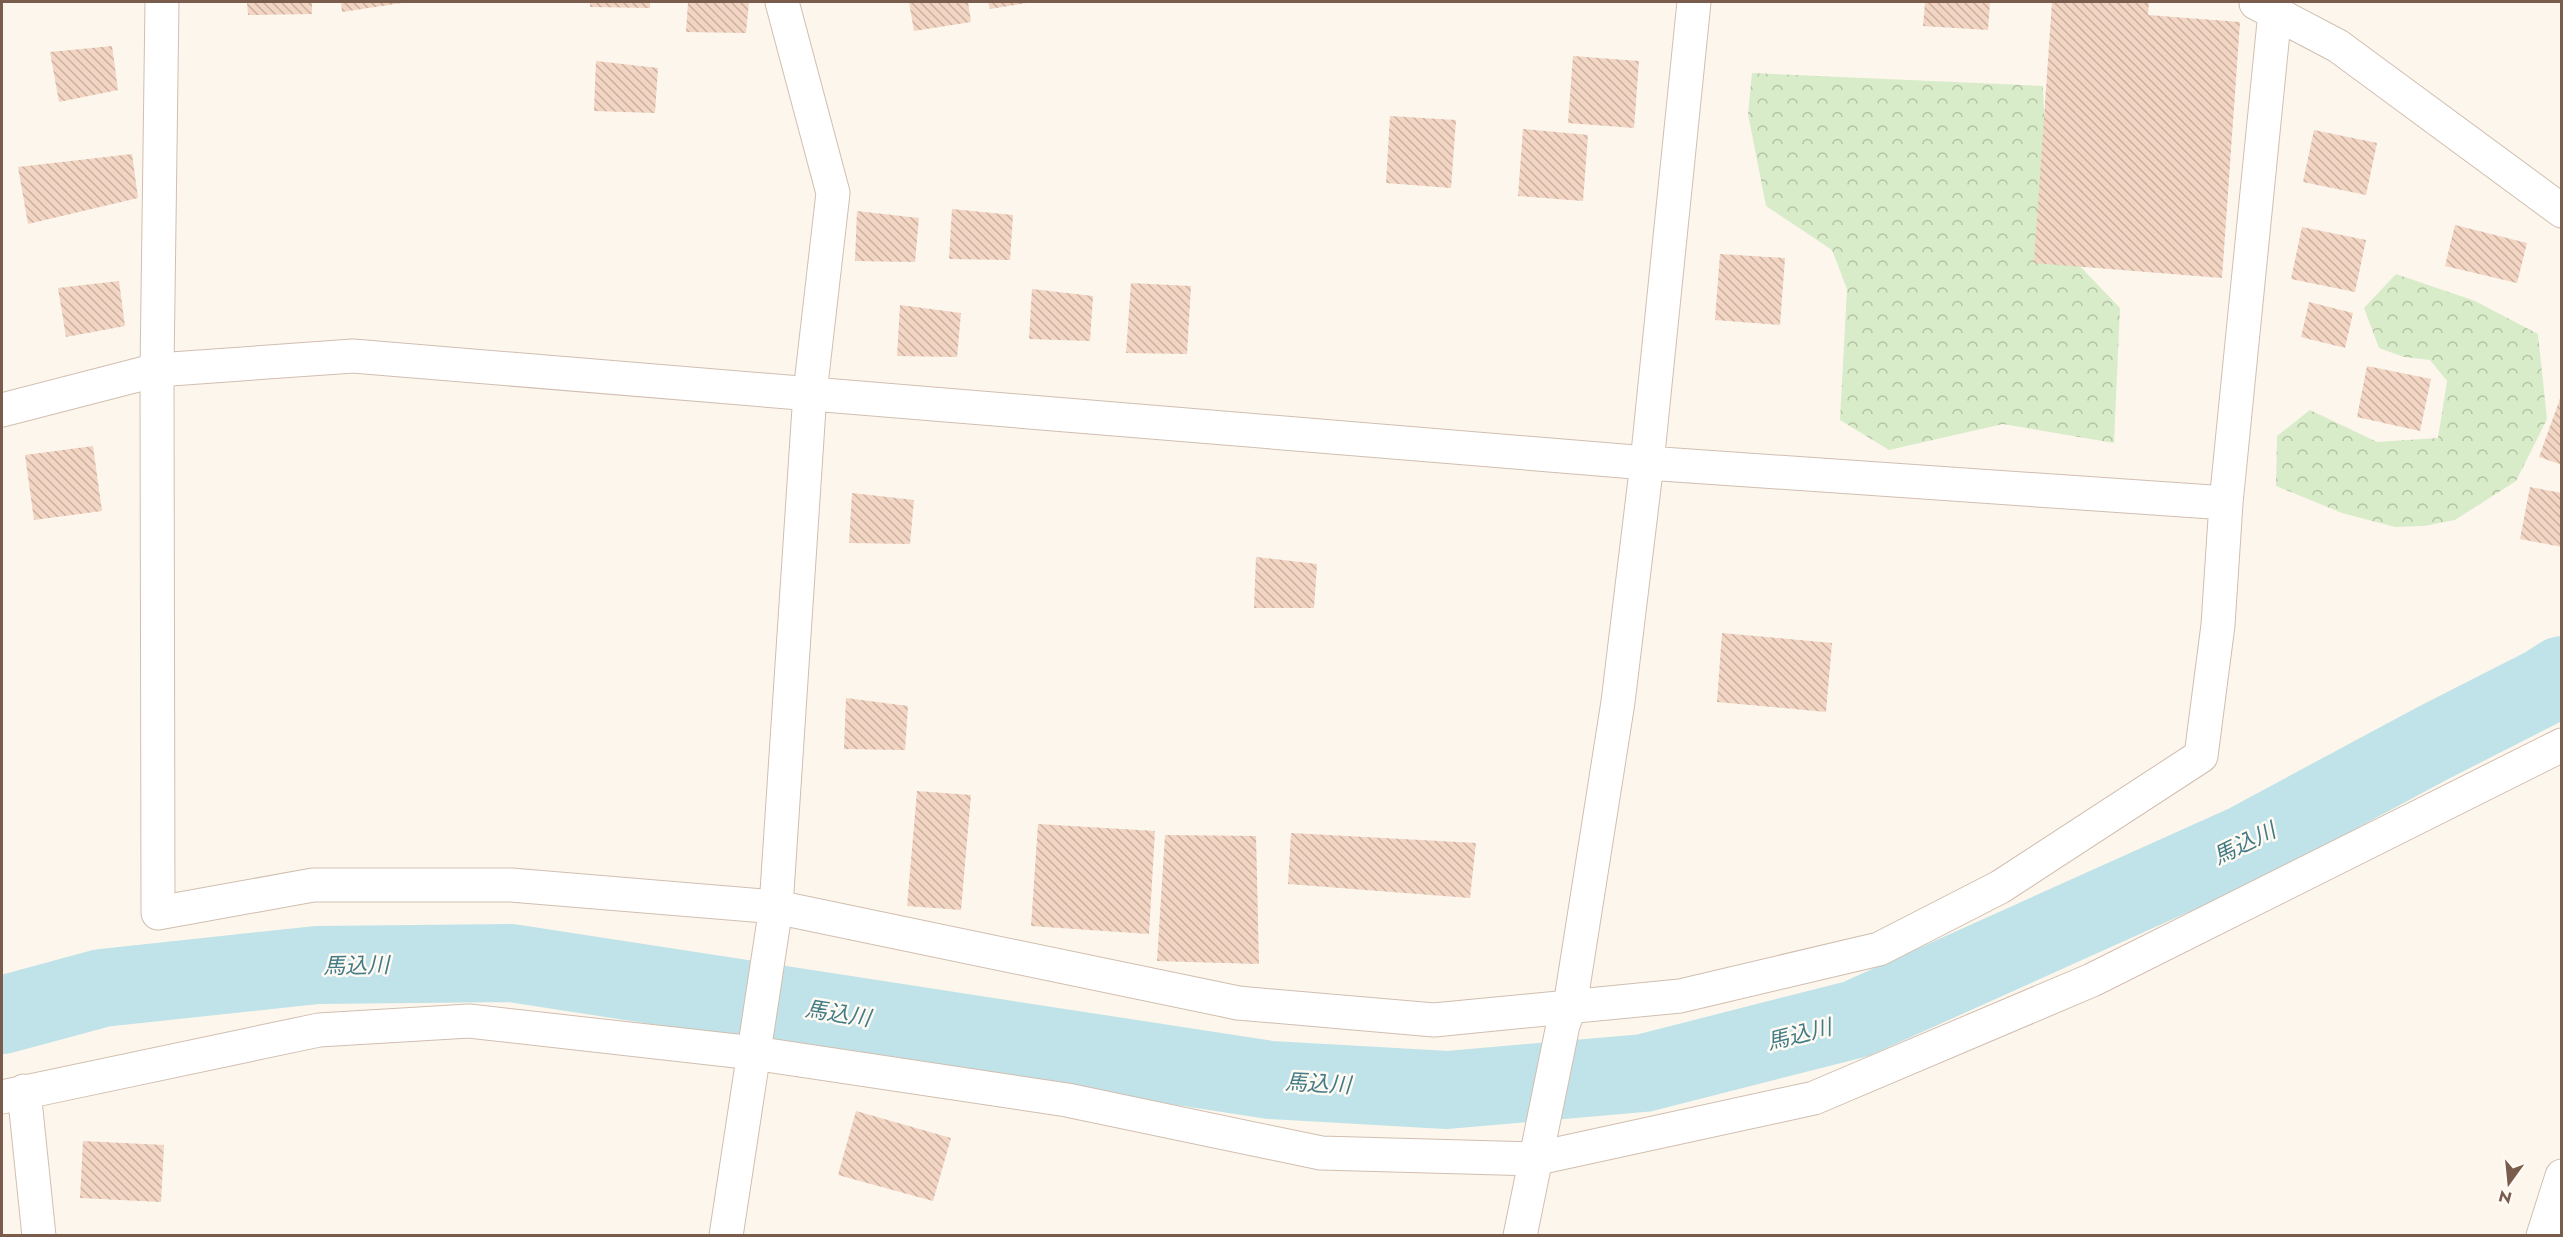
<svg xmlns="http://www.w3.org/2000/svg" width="2563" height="1237" font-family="Jost,'Noto Sans JP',sans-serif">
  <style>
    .forest { fill: url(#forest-crowns) }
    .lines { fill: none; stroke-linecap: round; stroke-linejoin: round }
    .river { stroke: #bfe3e8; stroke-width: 78 }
    .building { fill: url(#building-back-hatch) }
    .minor-casing { stroke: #d1beb0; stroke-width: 35 }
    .minor { stroke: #fff; stroke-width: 33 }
    .labels { text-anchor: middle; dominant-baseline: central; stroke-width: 5; stroke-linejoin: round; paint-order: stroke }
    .water-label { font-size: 22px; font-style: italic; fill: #437c86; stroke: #fffaf3 }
  </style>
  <defs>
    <pattern id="forest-crowns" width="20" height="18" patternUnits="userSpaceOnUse" patternTransform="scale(1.5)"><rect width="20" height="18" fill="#d8ecc9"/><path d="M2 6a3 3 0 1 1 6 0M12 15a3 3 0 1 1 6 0" fill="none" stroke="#b4c2a5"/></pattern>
    <pattern id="building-back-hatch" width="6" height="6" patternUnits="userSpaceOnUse" patternTransform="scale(1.5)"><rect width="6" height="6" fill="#f3d5c3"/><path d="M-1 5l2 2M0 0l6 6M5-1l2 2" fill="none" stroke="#cab0a1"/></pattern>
  </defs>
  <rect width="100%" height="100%" fill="#fdf6ec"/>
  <path class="forest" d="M 1752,73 L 2043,86 L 2048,214 L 2053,238 L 2120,308 L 2114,443 L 2003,424 L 1889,450 L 1840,420 L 1847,289 L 1832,250 L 1766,206 L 1748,114 Z
    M 2396,274 L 2475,301 L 2538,334 L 2547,419 L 2516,481 L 2455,520 L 2424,526 L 2395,527 L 2342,513 L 2276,486 L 2277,436 L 2310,410 L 2377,442 L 2438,438 L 2447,381 L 2430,360 L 2404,357 L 2379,348 L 2364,308 Z"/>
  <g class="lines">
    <path class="river" d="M 2,1015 L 102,988 L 317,965 L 511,963 L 1270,1080 L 1447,1090 L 1644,1073 L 1856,1019 L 2245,844 L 2433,743 L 2545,686 L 2562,675"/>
  </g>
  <path class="building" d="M 247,2 L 312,2 L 312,14 L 248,15 Z
    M 341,2 L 402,2 L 402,3 L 342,12 Z
    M 590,2 L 650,2 L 650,8 L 590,7 Z
    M 688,2 L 749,2 L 746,33 L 686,32 Z
    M 909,2 L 968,2 L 971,22 L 914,31 Z
    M 988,2 L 1027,2 L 1027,3 L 990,9 Z
    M 1925,2 L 1990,2 L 1988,30 L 1923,26 Z
    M 2052,2 L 2149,2 L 2148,15 L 2240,22 L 2222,278 L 2034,263 Z
    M 112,46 L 118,90 L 59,102 L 50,52 Z
    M 1573,56 L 1639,61 L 1634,128 L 1568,123 Z
    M 596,61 L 658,68 L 655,113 L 594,111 Z
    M 1390,116 L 1456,120 L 1451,188 L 1386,183 Z
    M 1523,129 L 1588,135 L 1583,201 L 1518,196 Z
    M 2314,130 L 2377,143 L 2366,195 L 2303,182 Z
    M 132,154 L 138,198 L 28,224 L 18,167 Z
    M 952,209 L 1013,215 L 1010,260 L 949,259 Z
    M 857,211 L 919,218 L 915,262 L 855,261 Z
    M 2455,225 L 2527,243 L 2517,283 L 2445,266 Z
    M 2302,227 L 2366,240 L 2355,292 L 2291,279 Z
    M 1720,254 L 1785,258 L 1780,325 L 1715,320 Z
    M 119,281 L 125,326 L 66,337 L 58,288 Z
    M 1131,283 L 1191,286 L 1187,354 L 1126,353 Z
    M 1032,289 L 1093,296 L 1090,341 L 1029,339 Z
    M 2309,302 L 2353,313 L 2345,348 L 2301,337 Z
    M 900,305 L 961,313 L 957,357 L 897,356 Z
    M 2367,366 L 2431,379 L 2420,431 L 2357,417 Z
    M 2561,396 L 2562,396 L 2562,465 L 2539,457 Z
    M 93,446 L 102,511 L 34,520 L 25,455 Z
    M 2530,487 L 2562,493 L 2562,547 L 2520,539 Z
    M 852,493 L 914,500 L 910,544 L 849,543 Z
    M 1256,557 L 1317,564 L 1314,608 L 1254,608 Z
    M 1722,633 L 1832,643 L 1826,712 L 1717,702 Z
    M 846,698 L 908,706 L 905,750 L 844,749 Z
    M 917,791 L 971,795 L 961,910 L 907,906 Z
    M 1038,824 L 1155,831 L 1149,934 L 1031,926 Z
    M 1291,833 L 1476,843 L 1470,898 L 1288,884 Z
    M 1165,835 L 1256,836 L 1259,964 L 1157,961 Z
    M 856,1111 L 951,1138 L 933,1201 L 838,1175 Z
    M 83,1141 L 164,1145 L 161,1202 L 80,1198 Z"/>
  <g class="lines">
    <defs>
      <path id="minor" d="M 162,2 L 157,370 L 158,913 L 313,885 L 511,885 L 776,907 L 1238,1003 L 1434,1020 L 1680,996 L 1879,949 L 2000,887 L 2201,756 L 2218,625 L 2226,503 L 2276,2
        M 2256,3 L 2338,46 L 2562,211
        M 2,410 L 157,370 L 353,356 L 1647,463 L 2226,503
        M 24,1091 L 39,1236
        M 2,1097 L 319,1030 L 469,1021 L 754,1053 L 1067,1100 L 1321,1153 L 1534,1159 L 1814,1098 L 2092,980 L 2562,745
        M 726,1236 L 776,907 L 810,393 L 833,193 L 782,2
        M 1520,1236 L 1563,1025 L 1570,1006 L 1618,702 L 1647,463 L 1694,2
        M 2543,1236 L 2562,1176"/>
    </defs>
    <use href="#minor" class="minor-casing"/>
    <use href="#minor" class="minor"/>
  </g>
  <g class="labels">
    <g class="water-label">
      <text transform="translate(2244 843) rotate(-26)">馬込川</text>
      <text transform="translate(356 965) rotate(-1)">馬込川</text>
      <text transform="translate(838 1013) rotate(9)">馬込川</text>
      <text transform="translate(1799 1034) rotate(-14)">馬込川</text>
      <text transform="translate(1318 1083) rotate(3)">馬込川</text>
    </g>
  </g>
  <rect width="2563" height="1237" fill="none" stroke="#7a5c4d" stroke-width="6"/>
  <g transform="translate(2509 1183) rotate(195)" stroke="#fffaf3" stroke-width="4.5" paint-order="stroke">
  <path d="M0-4.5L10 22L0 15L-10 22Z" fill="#7a5c4d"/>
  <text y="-9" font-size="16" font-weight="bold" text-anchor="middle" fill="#7a5c4d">N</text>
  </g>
</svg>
